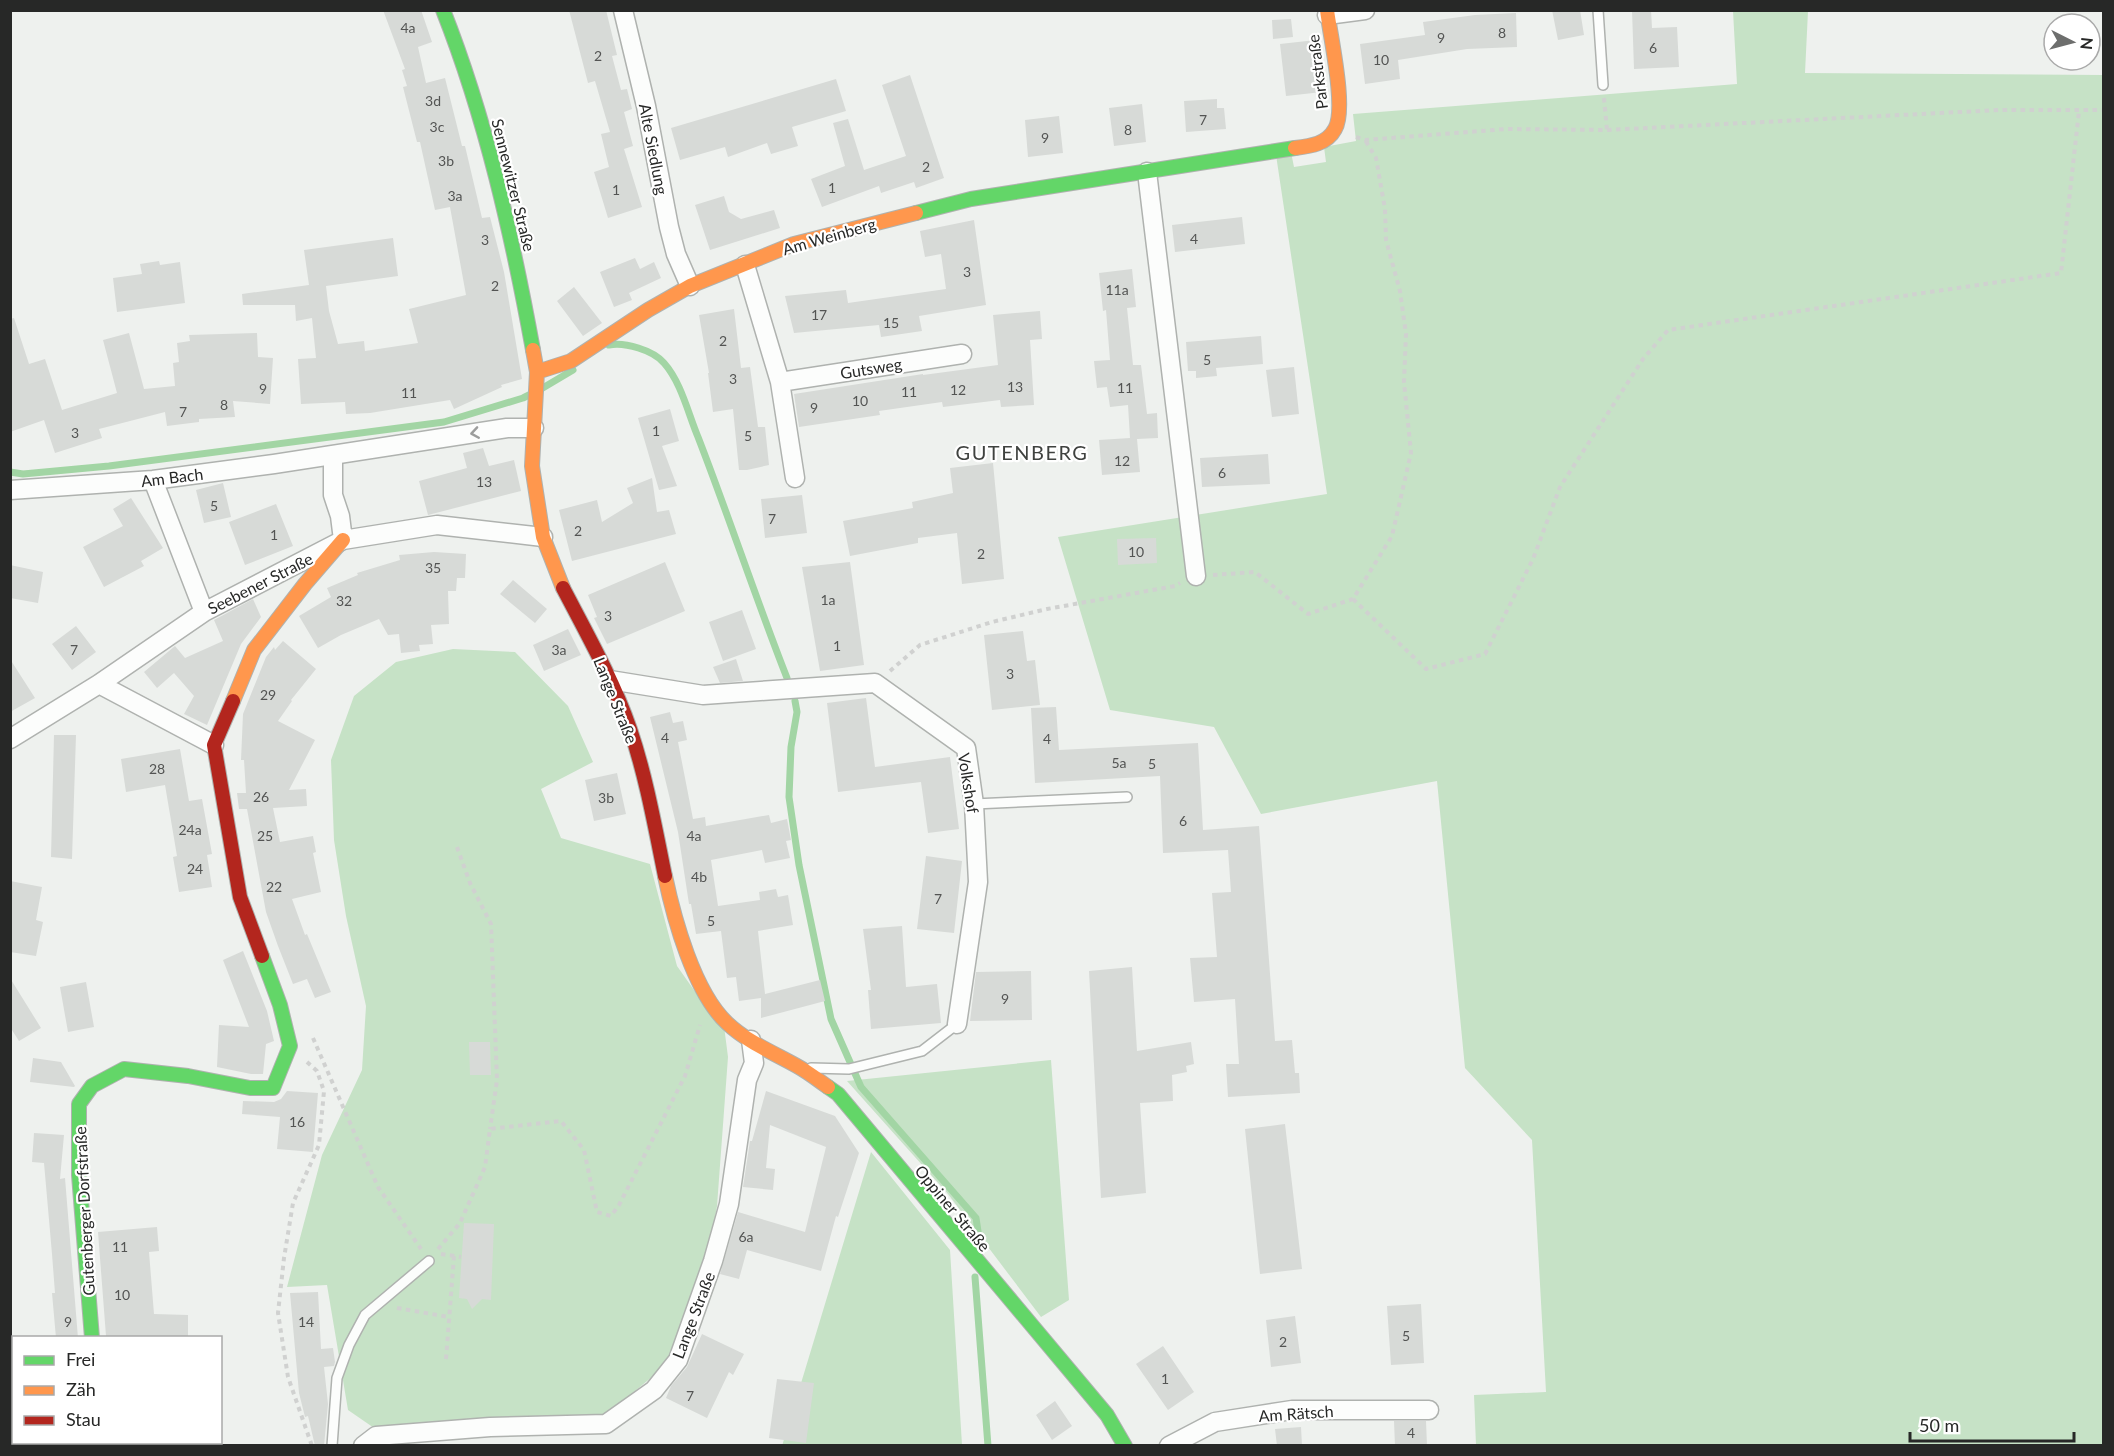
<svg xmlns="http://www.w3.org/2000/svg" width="2114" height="1456" font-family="Lato,sans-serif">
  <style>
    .green { fill: #c6e2c6 }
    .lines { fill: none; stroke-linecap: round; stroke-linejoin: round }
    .stream { stroke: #a2d5a4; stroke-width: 7 }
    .building { fill: #d7dad7 }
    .lane-casing { stroke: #afb2af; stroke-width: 12 }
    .street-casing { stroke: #afb2af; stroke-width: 21 }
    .fast-casing { stroke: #afb2af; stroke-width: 16 }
    .slow-casing { stroke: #afb2af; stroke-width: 16 }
    .jam-casing { stroke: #afb2af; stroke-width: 16 }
    .path { stroke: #d0d1d0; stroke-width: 4; stroke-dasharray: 4.5 4.5; stroke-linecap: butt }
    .lane { stroke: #fcfdfc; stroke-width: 9 }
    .street { stroke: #fcfdfc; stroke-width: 18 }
    .fast { stroke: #63d668; stroke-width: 14 }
    .slow { stroke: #ff974d; stroke-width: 14 }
    .jam { stroke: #b3261e; stroke-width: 14 }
    .oneway { stroke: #9c9d9c }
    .labels { text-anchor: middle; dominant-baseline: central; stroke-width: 4.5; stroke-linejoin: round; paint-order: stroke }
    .number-label { font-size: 14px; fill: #535453 }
    .street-label { font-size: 16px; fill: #272827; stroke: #fff }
    .quarter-label { font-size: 20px; letter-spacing: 1.5px; fill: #3f423f; stroke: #fff }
  </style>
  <rect width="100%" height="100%" fill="#eef1ee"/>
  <path class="green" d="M 1733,11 L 1808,11 L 1805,73 L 2103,75 L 2103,1445 L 1476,1445 L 1474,1395 L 1546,1392 L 1532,1140 L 1465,1068 L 1437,781 L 1261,814 L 1214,727 L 1110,710 L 1058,537 L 1327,494 L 1276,155 L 1291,152 L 1294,167 L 1326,162 L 1324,147 L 1356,141 L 1353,114 L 1737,84 Z
    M 453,649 L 515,652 L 568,706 L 593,762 L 541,789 L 561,838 L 650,864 L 677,966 L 701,1000 L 724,1026 L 728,1057 L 717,1206 L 707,1263 L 676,1357 L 606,1415 L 377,1430 L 348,1410 L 327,1285 L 287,1287 L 322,1155 L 362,1070 L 366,1006 L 346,916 L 334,840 L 331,760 L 354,696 L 396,662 Z
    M 1051,1060 L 1069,1300 L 1041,1317 L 948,1194 L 847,1081 Z
    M 871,1152 L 950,1250 L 962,1445 L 782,1446 Z"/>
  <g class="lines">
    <path class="stream" d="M 609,345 C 625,342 653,350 664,363 C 681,382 688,413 698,437 C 729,517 756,599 787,678
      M 541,389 L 573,370
      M 10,472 L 23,474 L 109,466 L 444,422 L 523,398 L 531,394
      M 795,701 L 797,712 L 791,747 L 789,797 L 799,865 L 831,1019 L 861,1087 L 976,1218 L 979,1238
      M 975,1277 L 988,1446"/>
  </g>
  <path class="building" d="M 383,10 L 421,10 L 432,42 L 418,47 L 426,83 L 445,78 L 462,146 L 465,146 L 482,218 L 490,217 L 504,272 L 522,379 L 501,385 L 502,387 L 454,409 L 450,400 L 370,413 L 346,414 L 345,402 L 301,404 L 298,359 L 316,358 L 312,318 L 296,321 L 295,305 L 243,305 L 242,294 L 309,285 L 304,250 L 393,238 L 398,276 L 326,286 L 329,311 L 338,344 L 364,341 L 365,351 L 418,343 L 409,309 L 466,295 L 450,207 L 435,210 L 420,142 L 417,142 L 403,87 L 407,86 L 402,70 L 405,69 Z
    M 569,10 L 606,10 L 617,55 L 612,56 L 621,90 L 627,89 L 632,109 L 624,112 L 633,146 L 624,149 L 642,207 L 608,218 L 594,172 L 609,167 L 601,134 L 610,132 L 595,81 L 588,83 Z
    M 1552,10 L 1580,10 L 1584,35 L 1558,40 Z
    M 1632,10 L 1651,10 L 1652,28 L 1677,27 L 1679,67 L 1634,69 Z
    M 1516,13 L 1517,47 L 1467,49 L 1398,60 L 1400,79 L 1365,84 L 1360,44 L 1425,35 L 1423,22 L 1475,15 Z
    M 1291,19 L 1293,37 L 1273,39 L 1272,20 Z
    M 1316,40 L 1322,92 L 1286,96 L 1280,44 Z
    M 910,75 L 944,178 L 916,188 L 914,182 L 881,193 L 879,186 L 822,207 L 811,179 L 845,166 L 833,123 L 848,119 L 864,170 L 906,156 L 882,85 Z
    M 836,79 L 846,111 L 792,127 L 798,146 L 771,154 L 767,143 L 728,157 L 725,147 L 680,160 L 671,128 Z
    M 1217,99 L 1217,108 L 1224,108 L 1226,129 L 1186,132 L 1184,101 Z
    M 1142,104 L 1146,142 L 1114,146 L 1109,108 Z
    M 1059,116 L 1063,153 L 1028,157 L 1025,120 Z
    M 724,196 L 729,212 L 741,219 L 774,210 L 780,228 L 710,250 L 695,205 Z
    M 1242,217 L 1245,244 L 1175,252 L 1172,225 Z
    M 974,220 L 986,305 L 919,316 L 922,331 L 881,337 L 879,325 L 794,333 L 785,296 L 846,290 L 848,303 L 946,289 L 941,254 L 925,257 L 920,231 Z
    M 635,258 L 640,269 L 654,262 L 661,278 L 629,293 L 632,300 L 614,307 L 600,272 Z
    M 159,261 L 160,265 L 180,262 L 185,303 L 117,312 L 113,278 L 142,274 L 140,264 Z
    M 1132,269 L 1136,307 L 1127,308 L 1133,365 L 1141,365 L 1147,414 L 1157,413 L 1158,438 L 1137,439 L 1140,472 L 1102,475 L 1099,440 L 1130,438 L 1128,405 L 1110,407 L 1107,387 L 1097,388 L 1094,361 L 1110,360 L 1106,310 L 1103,311 L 1099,273 Z
    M 574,287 L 602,323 L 583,336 L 557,301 Z
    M 734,309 L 741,368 L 750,367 L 758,427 L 765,427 L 769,465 L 747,470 L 739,470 L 733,409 L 713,412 L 708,373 L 709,373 L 699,315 Z
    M 1040,311 L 1042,339 L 1030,340 L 1034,405 L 1001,407 L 1000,400 L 943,407 L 942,402 L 879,411 L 880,415 L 799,427 L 794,394 L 923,374 L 923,375 L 998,365 L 993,315 Z
    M 14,318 L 29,364 L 45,359 L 62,410 L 117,393 L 103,340 L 129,333 L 144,389 L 175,386 L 173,363 L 179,362 L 177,343 L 190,341 L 189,335 L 257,333 L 258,357 L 273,358 L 270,404 L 233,401 L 235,417 L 199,419 L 199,422 L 167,426 L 165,412 L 99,429 L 102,438 L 55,453 L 44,420 L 10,432 L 10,319 Z
    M 1261,336 L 1263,364 L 1216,368 L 1217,376 L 1196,378 L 1196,371 L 1188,371 L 1186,342 Z
    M 1294,367 L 1299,414 L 1272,417 L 1266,370 Z
    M 670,409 L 679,441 L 662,446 L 677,486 L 659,490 L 638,418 Z
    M 483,448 L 489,466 L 514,460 L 521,491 L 428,515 L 419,481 L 467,468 L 463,453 Z
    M 1268,454 L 1270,484 L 1202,487 L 1200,458 Z
    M 993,463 L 1004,579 L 962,584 L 957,533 L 918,538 L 918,543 L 850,556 L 843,521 L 913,508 L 912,502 L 953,493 L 950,468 Z
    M 652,478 L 657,512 L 669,510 L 676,534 L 572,561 L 559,510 L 597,500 L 602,522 L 633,503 L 627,488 Z
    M 223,483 L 231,517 L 204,523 L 196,490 Z
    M 802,495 L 807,533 L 765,538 L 761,499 Z
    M 131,498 L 163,548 L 141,561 L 144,566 L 104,587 L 83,547 L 123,526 L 113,509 Z
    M 276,504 L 293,546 L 245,565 L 229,522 Z
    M 1156,538 L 1157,563 L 1118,565 L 1117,539 Z
    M 434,552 L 466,554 L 465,578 L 457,578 L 456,591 L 448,591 L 449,624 L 431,625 L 433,644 L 419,645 L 420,651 L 401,653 L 399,634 L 388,635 L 379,619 L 341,635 L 318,648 L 299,616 L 331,597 L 327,588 L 358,575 L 357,573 L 400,560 L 399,555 Z
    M 665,562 L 685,611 L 607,644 L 594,618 L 597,617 L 588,595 Z
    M 850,562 L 864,665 L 820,671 L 802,567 Z
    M 10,565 L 43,572 L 38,603 L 10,598 Z
    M 513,580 L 547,609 L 535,623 L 500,594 Z
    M 253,599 L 261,617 L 241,644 L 207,725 L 184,714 L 194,696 L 174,673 L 157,688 L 144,672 L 175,646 L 185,658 L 223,641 L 214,620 Z
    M 742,610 L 756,649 L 723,661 L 709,622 Z
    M 76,626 L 96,652 L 72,670 L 52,644 Z
    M 568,629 L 581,655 L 544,671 L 533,645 Z
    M 1023,631 L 1027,661 L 1035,660 L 1040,705 L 992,710 L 984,635 Z
    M 283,641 L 316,669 L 291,700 L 292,701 L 278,721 L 315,740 L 289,790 L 306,789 L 307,806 L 273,808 L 280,842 L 313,836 L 316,852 L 313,853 L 321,892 L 292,899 L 305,935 L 307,934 L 331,992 L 315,998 L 307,979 L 293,984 L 278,946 L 266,912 L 247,809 L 239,809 L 237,793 L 246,793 L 244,760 L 241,760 L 243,714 L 266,657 L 274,647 L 275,650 Z
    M 10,659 L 35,698 L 10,712 Z
    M 736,659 L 743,681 L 720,683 L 713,667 Z
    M 866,698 L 875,767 L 950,757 L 959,829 L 928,833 L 921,782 L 838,792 L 827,703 Z
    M 1056,707 L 1059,750 L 1198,743 L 1203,830 L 1259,826 L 1275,1041 L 1292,1040 L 1295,1073 L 1299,1073 L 1300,1093 L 1228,1097 L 1226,1064 L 1239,1064 L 1235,999 L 1194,1002 L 1190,958 L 1217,957 L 1212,893 L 1231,892 L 1228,850 L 1163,853 L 1160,776 L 1035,783 L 1031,708 Z
    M 670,712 L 673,723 L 683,721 L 687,740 L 678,742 L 693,819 L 705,817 L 706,826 L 769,815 L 771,823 L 787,819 L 791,840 L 786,841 L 790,858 L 765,863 L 762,850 L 711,860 L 718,906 L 760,900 L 759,892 L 776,889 L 778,897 L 788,895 L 793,925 L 758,931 L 765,994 L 820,980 L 825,1001 L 761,1018 L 761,998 L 739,1001 L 736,977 L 727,978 L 721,931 L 696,934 L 691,904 L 689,904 L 678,832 L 650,717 Z
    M 54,735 L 76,735 L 72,859 L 51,857 Z
    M 180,749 L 189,801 L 202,799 L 212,854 L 207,855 L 212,887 L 179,892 L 173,857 L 177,856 L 165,785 L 126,792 L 121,759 Z
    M 617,773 L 626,814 L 594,821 L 585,780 Z
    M 926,856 L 962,861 L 954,933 L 917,929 Z
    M 10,881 L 42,887 L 36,920 L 43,922 L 36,956 L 10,952 Z
    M 902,926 L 906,987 L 937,984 L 941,1023 L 871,1029 L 868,990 L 871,990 L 863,929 Z
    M 243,951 L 267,1011 L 274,1041 L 266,1044 L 263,1074 L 251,1074 L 217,1067 L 219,1025 L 249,1027 L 223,960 Z
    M 1132,967 L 1137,1051 L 1191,1042 L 1194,1064 L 1186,1066 L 1187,1072 L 1172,1075 L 1173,1101 L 1140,1103 L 1146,1193 L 1101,1198 L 1089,971 Z
    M 1031,971 L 1032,1020 L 970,1021 L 976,972 Z
    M 10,978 L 41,1028 L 19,1041 L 10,1027 Z
    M 86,982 L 94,1027 L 68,1032 L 60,987 Z
    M 469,1042 L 490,1042 L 491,1075 L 470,1075 Z
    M 33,1058 L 61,1062 L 75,1086 L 74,1087 L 30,1082 Z
    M 287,1091 L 318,1093 L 313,1152 L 277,1149 L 280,1117 L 242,1114 L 243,1101 L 274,1102 L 281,1099 Z
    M 766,1091 L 835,1116 L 859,1153 L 838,1217 L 836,1216 L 821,1271 L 747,1250 L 739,1279 L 720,1274 L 738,1212 L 805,1232 L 826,1147 L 770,1125 L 766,1168 L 775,1169 L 773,1190 L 743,1187 L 750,1141 L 752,1141 Z
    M 1285,1124 L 1302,1269 L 1260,1274 L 1245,1129 Z
    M 34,1133 L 64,1135 L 60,1179 L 65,1178 L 78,1338 L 56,1338 L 52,1293 L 55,1293 L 52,1254 L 44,1163 L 32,1162 Z
    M 464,1223 L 494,1224 L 491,1300 L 482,1299 L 472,1309 L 467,1299 L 459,1298 Z
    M 157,1227 L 159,1251 L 149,1252 L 154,1314 L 188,1315 L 188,1338 L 106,1336 L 98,1232 Z
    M 318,1292 L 321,1349 L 333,1348 L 335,1362 L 334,1366 L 324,1367 L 328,1404 L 324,1446 L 315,1446 L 308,1416 L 305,1417 L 299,1393 L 290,1293 Z
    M 1421,1304 L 1424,1363 L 1391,1365 L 1387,1306 Z
    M 1295,1316 L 1301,1363 L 1271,1367 L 1266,1320 Z
    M 702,1334 L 744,1354 L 733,1375 L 729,1372 L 707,1418 L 666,1398 L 671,1386 L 687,1367 Z
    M 1163,1346 L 1194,1392 L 1168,1410 L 1136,1364 Z
    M 777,1379 L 814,1383 L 806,1443 L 769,1438 Z
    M 1055,1401 L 1072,1426 L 1052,1440 L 1036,1415 Z
    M 1394,1421 L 1426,1421 L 1427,1446 L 1395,1446 Z
    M 1301,1427 L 1302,1446 L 1277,1446 L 1275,1429 Z"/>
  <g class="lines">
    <defs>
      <path id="lane" d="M 1598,10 L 1603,85
        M 974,804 L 1127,797
        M 811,1068 L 849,1069 L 922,1051 L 957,1024
        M 332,1446 L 337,1378 L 349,1345 L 365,1315 L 429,1261"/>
      <path id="street" d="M 623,10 L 646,106 L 669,227 L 676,254 L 690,286
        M 1327,15 L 1365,10
        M 1147,172 L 1196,576
        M 745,265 L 780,382 L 962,354
        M 780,382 L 795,478
        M 333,455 L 333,495 L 340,516 L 343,540
        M 153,480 L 204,612
        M 10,490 L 153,480 L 274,464 L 507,428 L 534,428
        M 610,680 L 703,695 L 875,683 L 966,748 L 974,804 L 978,882 L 957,1024
        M 99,684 L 214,745
        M 10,739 L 99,684 L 204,612 L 343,540 L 437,525 L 543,537
        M 100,1442 L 100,1446
        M 363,1446 L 376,1436 L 490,1427 L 606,1424 L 654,1390 L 678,1360 L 713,1261 L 729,1204 L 747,1080 L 754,1063 L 751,1040
        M 1169,1446 L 1215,1422 L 1292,1410 L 1429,1410"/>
      <path id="fast" d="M 443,10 C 486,119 512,235 533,350
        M 916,213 L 971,199 L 1295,148
        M 828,1087 L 838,1094 L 1107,1415 L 1125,1446
        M 92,1338 L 79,1175 L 79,1104 L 92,1086 L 124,1069 L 188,1076 L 250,1088 L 273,1088 L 290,1046 L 280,1005 L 262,956"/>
      <path id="slow" d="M 1295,148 C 1311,146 1327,144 1335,129 C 1347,109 1330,35 1327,10
        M 533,350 L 537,372 L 532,466 L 543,537 L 563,588
        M 537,372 L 571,361 L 648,310 L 690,286 L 794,244 L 916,213
        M 233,701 L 254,650 L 305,584 L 343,540
        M 665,876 C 674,919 694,992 727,1023 C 747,1042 774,1053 797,1066 C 808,1072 818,1080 828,1087"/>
      <path id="jam" d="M 563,588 C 587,634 613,680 630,729 C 646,776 655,827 665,876
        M 233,701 L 214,745 L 240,897 L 262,956"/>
    </defs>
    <use href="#lane" class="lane-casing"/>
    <use href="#street" class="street-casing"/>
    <use href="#fast" class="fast-casing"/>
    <use href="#slow" class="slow-casing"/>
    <use href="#jam" class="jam-casing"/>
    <path class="path" d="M 1604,98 L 1607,130
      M 1356,137 L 1365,140 L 1507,129 L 1607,130 L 1999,110 L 2104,110
      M 1213,575 L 1255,572 L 1308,614 L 1353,599 L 1392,536 L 1411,453 L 1404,382 L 1406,334 L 1400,291 L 1386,240 L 1385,209 L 1376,158 L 1365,140
      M 1353,599 L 1426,669 L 1485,654 L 1533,559 L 1560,487 L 1643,359 L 1668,330 L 2061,273 L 2079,111
      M 890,671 L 920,645 L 992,622 L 1047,609 L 1175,586 L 1180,583
      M 457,847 L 470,883 L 491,924 L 497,1080 L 490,1129
      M 313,1038 L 378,1187 L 421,1249
      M 307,1062 L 317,1071 L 324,1091 L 319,1145 L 293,1203 L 284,1258 L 278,1313 L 288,1377 L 312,1446
      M 438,1249 L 460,1223 L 485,1167 L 490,1129 L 561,1121 L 584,1150 L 597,1212 L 611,1216 L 619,1205 L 685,1076 L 700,1025
      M 441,1254 L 461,1257
      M 397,1308 L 449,1317
      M 446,1359 L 454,1256"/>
    <use href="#lane" class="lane"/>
    <use href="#street" class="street"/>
    <use href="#fast" class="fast"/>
    <use href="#slow" class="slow"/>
    <use href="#jam" class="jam"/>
  </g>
  <defs><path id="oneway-chevron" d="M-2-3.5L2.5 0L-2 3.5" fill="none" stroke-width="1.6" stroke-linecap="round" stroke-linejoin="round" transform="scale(1.5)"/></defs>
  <use class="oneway" href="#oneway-chevron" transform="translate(475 433) rotate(171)"/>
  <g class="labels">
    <g class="number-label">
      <text x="408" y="27">4a</text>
      <text x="1502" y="32">8</text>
      <text x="1441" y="37">9</text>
      <text x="1653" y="47">6</text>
      <text x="598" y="55">2</text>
      <text x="1381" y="59">10</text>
      <text x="433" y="100">3d</text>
      <text x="1203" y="119">7</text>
      <text x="437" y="126">3c</text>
      <text x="1128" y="129">8</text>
      <text x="1045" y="137">9</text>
      <text x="446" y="160">3b</text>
      <text x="926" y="166">2</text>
      <text x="832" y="187">1</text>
      <text x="616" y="189">1</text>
      <text x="455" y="195">3a</text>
      <text x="1194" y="238">4</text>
      <text x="485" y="239">3</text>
      <text x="967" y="271">3</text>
      <text x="495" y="285">2</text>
      <text x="1117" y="289">11a</text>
      <text x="819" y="314">17</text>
      <text x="891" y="322">15</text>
      <text x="723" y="340">2</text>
      <text x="1207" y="359">5</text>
      <text x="733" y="378">3</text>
      <text x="1015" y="386">13</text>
      <text x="1125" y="387">11</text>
      <text x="263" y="388">9</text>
      <text x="958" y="389">12</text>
      <text x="909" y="391">11</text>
      <text x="409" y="392">11</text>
      <text x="860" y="400">10</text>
      <text x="224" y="404">8</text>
      <text x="814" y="407">9</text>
      <text x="183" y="411">7</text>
      <text x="656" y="430">1</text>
      <text x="75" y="432">3</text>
      <text x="748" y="435">5</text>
      <text x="1122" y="460">12</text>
      <text x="1222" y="472">6</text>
      <text x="484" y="481">13</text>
      <text x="214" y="505">5</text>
      <text x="772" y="518">7</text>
      <text x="578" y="530">2</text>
      <text x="274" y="534">1</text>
      <text x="1136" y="551">10</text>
      <text x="981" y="553">2</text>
      <text x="433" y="567">35</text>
      <text x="828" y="599">1a</text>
      <text x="344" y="600">32</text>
      <text x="608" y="615">3</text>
      <text x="837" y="645">1</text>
      <text x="74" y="649">7</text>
      <text x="559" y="649">3a</text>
      <text x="1010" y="673">3</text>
      <text x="268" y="694">29</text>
      <text x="665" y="737">4</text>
      <text x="1047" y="738">4</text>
      <text x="1119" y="762">5a</text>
      <text x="1152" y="763">5</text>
      <text x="157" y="768">28</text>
      <text x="261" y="796">26</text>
      <text x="606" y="797">3b</text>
      <text x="1183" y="820">6</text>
      <text x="190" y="829">24a</text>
      <text x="265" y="835">25</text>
      <text x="694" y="835">4a</text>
      <text x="195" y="868">24</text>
      <text x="699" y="876">4b</text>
      <text x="274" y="886">22</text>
      <text x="938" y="898">7</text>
      <text x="711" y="920">5</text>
      <text x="1005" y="998">9</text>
      <text x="297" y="1121">16</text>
      <text x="746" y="1236">6a</text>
      <text x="120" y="1246">11</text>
      <text x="122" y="1294">10</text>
      <text x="68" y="1321">9</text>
      <text x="306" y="1321">14</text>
      <text x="1406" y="1335">5</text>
      <text x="1283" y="1341">2</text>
      <text x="1165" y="1378">1</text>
      <text x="690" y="1395">7</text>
      <text x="1411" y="1432">4</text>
    </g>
    <g class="street-label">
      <text transform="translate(1317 72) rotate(-97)">Parkstraße</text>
      <text transform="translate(654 149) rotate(79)">Alte Siedlung</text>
      <text transform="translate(514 185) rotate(76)">Sennewitzer Straße</text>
      <text transform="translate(829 236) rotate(-16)">Am Weinberg</text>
      <text transform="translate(871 368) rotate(-9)">Gutsweg</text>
      <text transform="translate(172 477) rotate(-7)">Am Bach</text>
      <text transform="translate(260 583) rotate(-27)">Seebener Straße</text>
      <text transform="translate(616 700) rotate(68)">Lange Straße</text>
      <text transform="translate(969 783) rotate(81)">Volkshof</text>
      <text transform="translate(953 1208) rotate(50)">Oppiner Straße</text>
      <text transform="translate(84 1211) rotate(-93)">Gutenberger Dorfstraße</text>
      <text transform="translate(693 1315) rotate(-69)">Lange Straße</text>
      <text transform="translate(1296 1413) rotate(-4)">Am Rätsch</text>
    </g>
    <g class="quarter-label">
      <text x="1022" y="452">GUTENBERG</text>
    </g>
  </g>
  <rect width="2114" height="1456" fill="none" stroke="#272827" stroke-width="24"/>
  <rect x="12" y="1336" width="210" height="108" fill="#ffffff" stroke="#a9a9a9" stroke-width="1.5"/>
  <rect x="24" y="1356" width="30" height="9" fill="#63d668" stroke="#a9a9a9" stroke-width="1.5"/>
  <text x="66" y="1366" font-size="18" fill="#272827">Frei</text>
  <rect x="24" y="1386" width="30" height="9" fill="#ff974d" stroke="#a9a9a9" stroke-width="1.5"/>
  <text x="66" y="1396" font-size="18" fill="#272827">Zäh</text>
  <rect x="24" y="1416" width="30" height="9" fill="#b3261e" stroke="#a9a9a9" stroke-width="1.5"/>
  <text x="66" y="1426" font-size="18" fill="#272827">Stau</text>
  <g transform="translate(2072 42) rotate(96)"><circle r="28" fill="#ffffff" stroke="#a9a9a9" stroke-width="1.5"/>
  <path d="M0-4.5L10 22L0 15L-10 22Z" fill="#6d6e6d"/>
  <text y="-9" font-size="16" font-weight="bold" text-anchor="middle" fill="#272827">N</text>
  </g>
  <path d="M1910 1432v9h164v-9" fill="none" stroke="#272827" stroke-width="3"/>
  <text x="1919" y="1432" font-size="18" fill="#272827" stroke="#ffffff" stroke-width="4.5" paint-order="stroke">50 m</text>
</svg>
